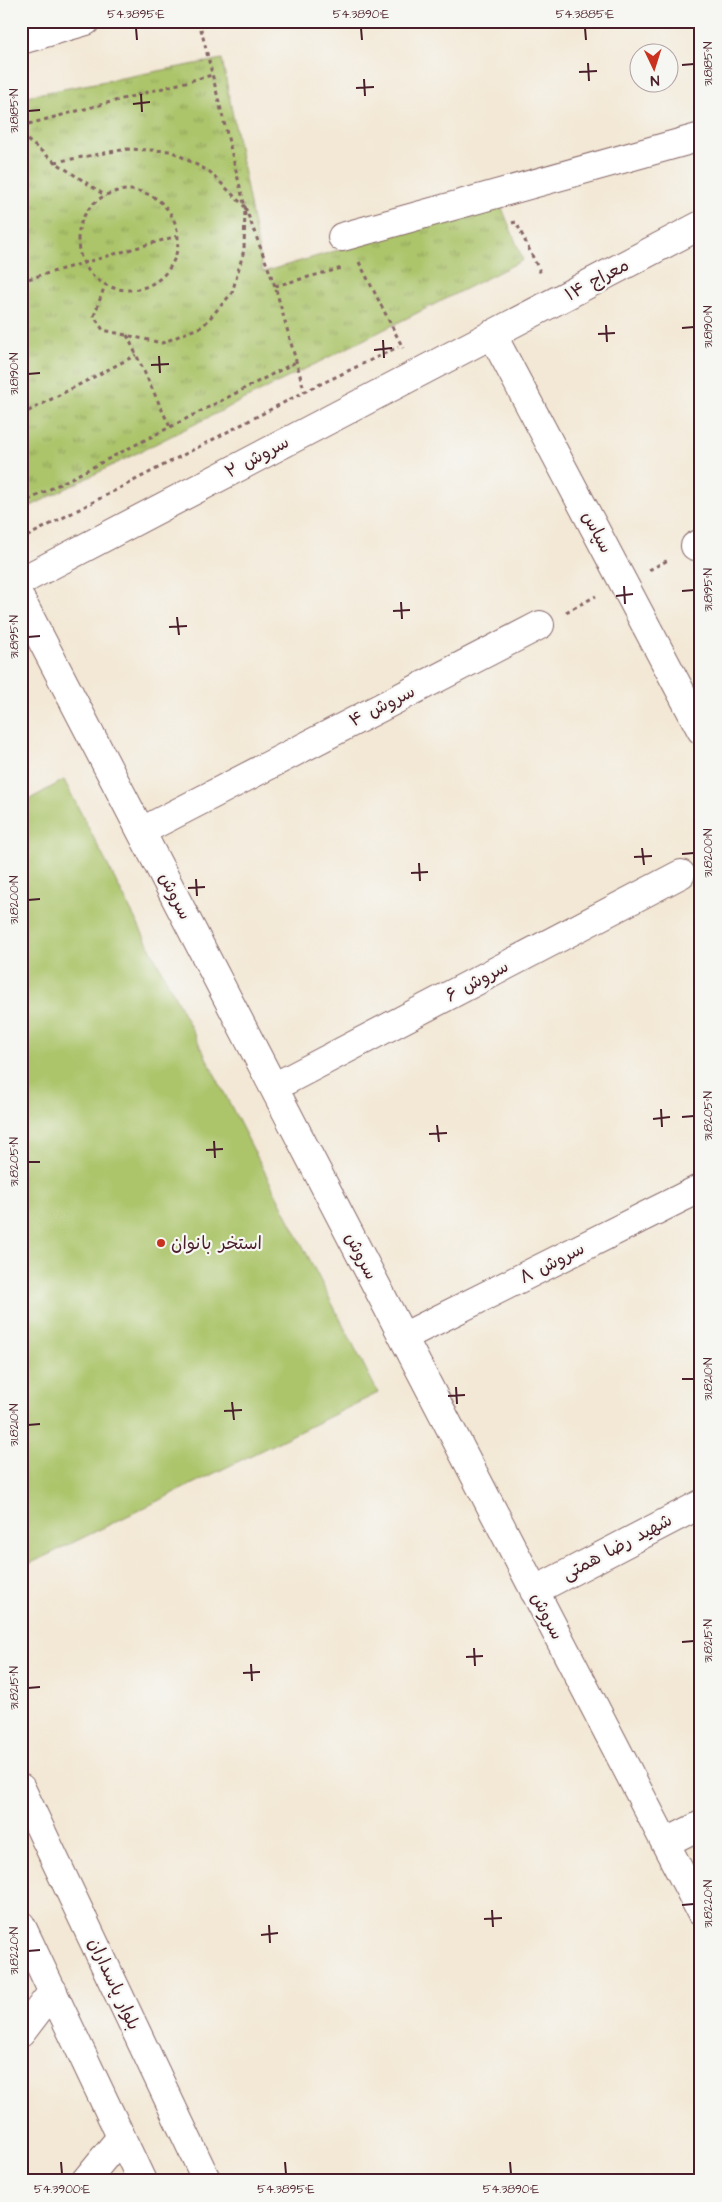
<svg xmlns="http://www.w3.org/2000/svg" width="722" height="2202" font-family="'Architects Daughter','Playpen Sans Arabic',sans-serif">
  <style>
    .grass { fill: url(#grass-tufts); stroke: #7b724b }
    .garden { fill: #acc56b; stroke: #7b724b }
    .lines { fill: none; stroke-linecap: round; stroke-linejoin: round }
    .minor-casing { stroke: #856566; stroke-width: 30 }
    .secondary-casing { stroke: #856566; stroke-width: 30 }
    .path { stroke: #856566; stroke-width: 3; stroke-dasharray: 4 4; stroke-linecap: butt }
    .minor { stroke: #fff; stroke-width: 28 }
    .secondary { stroke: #fff; stroke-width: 28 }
    .ticks { fill: none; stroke: #4a1f2b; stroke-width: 2 }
    .poi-dot { fill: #c8321e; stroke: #f6f6f2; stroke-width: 2 }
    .labels { text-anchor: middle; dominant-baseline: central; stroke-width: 4.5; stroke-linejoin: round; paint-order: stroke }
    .street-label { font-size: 18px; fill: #4a1f2b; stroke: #f6f6f2 }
    .poi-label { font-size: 18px; fill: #4a1f2b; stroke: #f6f6f2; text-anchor: start }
    .neatline { fill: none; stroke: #4a1f2b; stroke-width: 2 }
    .ticks-label { font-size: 12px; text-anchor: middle; fill: #4a1f2b }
  </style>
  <defs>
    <pattern id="grass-tufts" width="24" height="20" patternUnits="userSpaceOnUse" patternTransform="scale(1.25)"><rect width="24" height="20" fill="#acc56b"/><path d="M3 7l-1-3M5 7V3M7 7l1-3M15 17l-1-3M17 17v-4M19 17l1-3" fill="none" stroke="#8e9f58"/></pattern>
  </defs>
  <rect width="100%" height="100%" fill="#f6f6f2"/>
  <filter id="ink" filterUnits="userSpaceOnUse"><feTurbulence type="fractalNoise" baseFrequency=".02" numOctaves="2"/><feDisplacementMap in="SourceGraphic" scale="10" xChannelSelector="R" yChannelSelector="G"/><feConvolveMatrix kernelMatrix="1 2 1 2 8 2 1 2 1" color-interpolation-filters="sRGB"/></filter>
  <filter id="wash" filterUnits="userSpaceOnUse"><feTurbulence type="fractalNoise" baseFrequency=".0096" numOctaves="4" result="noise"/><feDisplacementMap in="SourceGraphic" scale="20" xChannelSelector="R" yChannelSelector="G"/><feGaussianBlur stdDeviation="1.12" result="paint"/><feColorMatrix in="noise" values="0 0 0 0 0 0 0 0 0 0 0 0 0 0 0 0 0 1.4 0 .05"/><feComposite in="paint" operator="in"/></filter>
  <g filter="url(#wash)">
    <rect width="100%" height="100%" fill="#f3e8d5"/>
    <path class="grass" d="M 222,59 L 263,272 L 500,203 L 523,260 L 21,511 L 21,97 Z"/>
    <path class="garden" d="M 64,780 L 378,1393 L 21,1568 L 21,804 Z"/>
  </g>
  <g filter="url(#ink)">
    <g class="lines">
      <defs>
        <path id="minor" d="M 21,40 L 86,21
          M 342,237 L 701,137
          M 492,334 L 701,730
          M 695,546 L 701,543
          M 21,581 L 701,225
          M 21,600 L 701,1912
          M 142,831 L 540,625
          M 274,1087 L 681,874
          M 403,1337 L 701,1188
          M 534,1591 L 701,1504
          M 665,1843 L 701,1825
          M 21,2033 L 53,1991
          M 85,2181 L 121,2137"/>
        <path id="secondary" d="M 21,1788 L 207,2181
          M 21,1925 L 142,2181"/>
      </defs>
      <use href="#minor" class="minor-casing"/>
      <use href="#secondary" class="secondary-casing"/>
      <path class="path" d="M 199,21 L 245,207 L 275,286 L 305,393
        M 21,126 L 212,75
        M 21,135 L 55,162 L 106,196
        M 55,162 L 127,149 L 171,151 L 210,172 L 245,207 L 244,250 L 232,293 L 203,326 L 162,343 L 103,330 L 94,316 L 105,285
        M78 240a50 50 0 1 1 100 0a50 50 0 1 1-100 0Z
        M 512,223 L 516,222 L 541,274
        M 359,262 L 403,348
        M 21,281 L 177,236
        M 275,286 L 342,268
        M 127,335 L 170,427
        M 21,415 L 136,355
        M 21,504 L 296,362
        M 21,537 L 22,539 L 304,392 L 398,347
        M 649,570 L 670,559
        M 566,612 L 596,596"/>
      <use href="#minor" class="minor"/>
      <use href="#secondary" class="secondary"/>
    </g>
  </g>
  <path class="ticks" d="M 136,28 L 137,40M 361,28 L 362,40M 585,28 L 586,40M 588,63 L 589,81M 682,65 L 694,64M 579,72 L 597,71M 364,79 L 365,96M 356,88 L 374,87M 141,94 L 142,112M 133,104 L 150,102M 28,111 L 40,110M 606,325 L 607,342M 682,328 L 694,327M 598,334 L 615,333M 383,340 L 384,358M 374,350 L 392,348M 159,356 L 160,373M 151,365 L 169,364M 28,374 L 40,373M 624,586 L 625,604M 682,591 L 694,590M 616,596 L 633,594M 401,602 L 402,619M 393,611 L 410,610M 177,617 L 179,635M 169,627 L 187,626M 28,637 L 40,636M 642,848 L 644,865M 682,854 L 694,853M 634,857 L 652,856M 419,863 L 420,881M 411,873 L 428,872M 196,879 L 197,896M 188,888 L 205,887M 28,900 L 40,899M 661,1109 L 662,1127M 682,1117 L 694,1116M 653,1119 L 670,1117M 437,1125 L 439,1142M 429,1134 L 447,1133M 214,1141 L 215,1158M 206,1150 L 223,1149M 28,1162 L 40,1162M 682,1379 L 694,1379M 456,1387 L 457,1404M 448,1396 L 465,1395M 232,1402 L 234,1420M 224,1411 L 242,1410M 28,1425 L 40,1424M 682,1642 L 694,1641M 474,1648 L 475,1666M 466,1657 L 483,1656M 251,1664 L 252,1681M 243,1673 L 260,1672M 28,1688 L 40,1687M 682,1905 L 694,1904M 492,1910 L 493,1927M 484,1919 L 502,1918M 269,1925 L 270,1943M 261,1935 L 278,1933M 28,1951 L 40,1950M 61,2162 L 62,2174M 285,2162 L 286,2174M 510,2162 L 511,2174"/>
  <circle class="poi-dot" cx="161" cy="1243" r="5"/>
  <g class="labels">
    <g class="street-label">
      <text transform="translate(597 280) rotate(-28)">معراج ۱۴</text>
      <text transform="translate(257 457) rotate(-28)">سروش ۲</text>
      <text transform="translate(597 532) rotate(62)">سپاس</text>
      <text transform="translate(382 706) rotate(-27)">سروش ۴</text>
      <text transform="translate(175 896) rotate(63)">سروش</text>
      <text transform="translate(477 981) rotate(-28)">سروش ۶</text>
      <text transform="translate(361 1256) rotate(63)">سروش</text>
      <text transform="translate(552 1263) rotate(-27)">سروش ۸</text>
      <text transform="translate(617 1547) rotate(-28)">شهید رضا همتی</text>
      <text transform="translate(547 1616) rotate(63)">سروش</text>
      <text transform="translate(114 1984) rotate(65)">بلوار پاسداران</text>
    </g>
    <g class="poi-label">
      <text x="171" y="1243">استخر بانوان</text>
    </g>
  </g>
  <rect width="722" height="2202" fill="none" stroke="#f6f6f2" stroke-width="55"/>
  <g transform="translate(654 68) rotate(176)"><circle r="24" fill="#f6f6f2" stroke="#b1a0a2"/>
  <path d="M0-4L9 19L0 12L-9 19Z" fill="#c8321e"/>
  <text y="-8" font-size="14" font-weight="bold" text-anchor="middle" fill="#4a1f2b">N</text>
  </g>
  <rect x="28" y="28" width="666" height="2146" class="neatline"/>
  <g class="ticks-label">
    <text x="136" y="18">54.3895°E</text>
    <text x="361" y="18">54.3890°E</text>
    <text x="585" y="18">54.3885°E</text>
    <text transform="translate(708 64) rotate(-90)" y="4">31.8185°N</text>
    <text transform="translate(14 111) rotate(-90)" y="4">31.8185°N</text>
    <text transform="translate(708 327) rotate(-90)" y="4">31.8190°N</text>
    <text transform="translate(14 374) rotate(-90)" y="4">31.8190°N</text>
    <text transform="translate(708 590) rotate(-90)" y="4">31.8195°N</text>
    <text transform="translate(14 637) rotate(-90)" y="4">31.8195°N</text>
    <text transform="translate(708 853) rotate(-90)" y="4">31.8200°N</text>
    <text transform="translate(14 900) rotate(-90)" y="4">31.8200°N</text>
    <text transform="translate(708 1116) rotate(-90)" y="4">31.8205°N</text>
    <text transform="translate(14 1162) rotate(-90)" y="4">31.8205°N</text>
    <text transform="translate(708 1379) rotate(-90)" y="4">31.8210°N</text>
    <text transform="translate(14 1425) rotate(-90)" y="4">31.8210°N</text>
    <text transform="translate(708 1641) rotate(-90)" y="4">31.8215°N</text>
    <text transform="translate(14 1688) rotate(-90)" y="4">31.8215°N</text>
    <text transform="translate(708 1904) rotate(-90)" y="4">31.8220°N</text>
    <text transform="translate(14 1951) rotate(-90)" y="4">31.8220°N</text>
    <text x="62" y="2193">54.3900°E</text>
    <text x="286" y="2193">54.3895°E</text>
    <text x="511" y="2193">54.3890°E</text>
  </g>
</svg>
